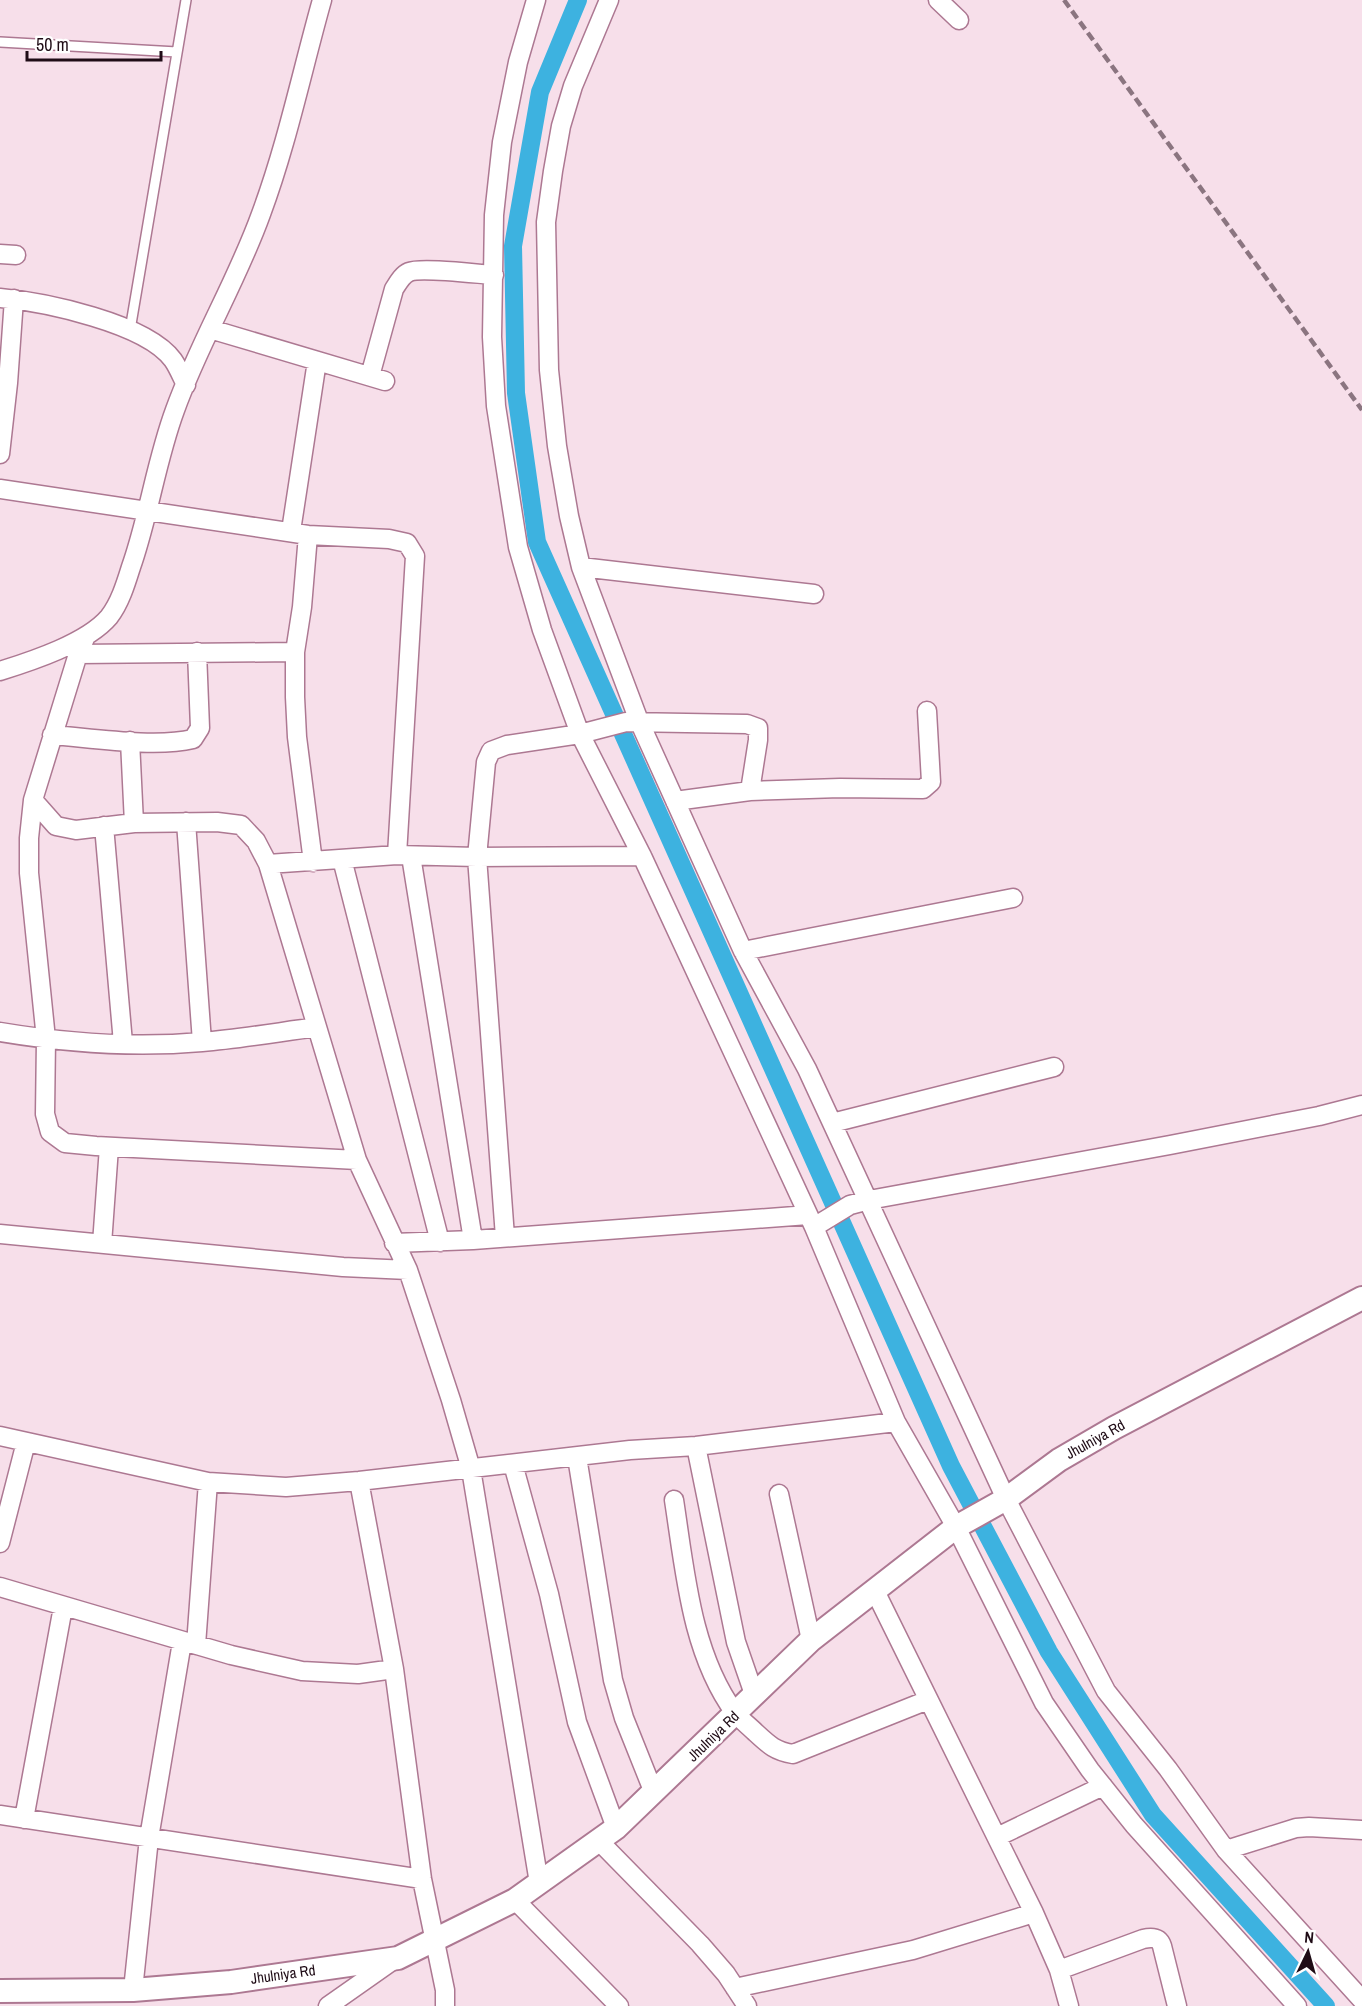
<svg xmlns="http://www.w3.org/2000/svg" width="1362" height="2006" font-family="'Archivo Narrow',sans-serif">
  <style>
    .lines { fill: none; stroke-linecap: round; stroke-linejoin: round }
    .canal { stroke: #3db2e0; stroke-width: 18 }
    .service-casing { stroke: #ad7892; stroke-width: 12 }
    .minor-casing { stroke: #ad7892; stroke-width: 21 }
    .tertiary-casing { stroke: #ad7892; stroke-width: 26 }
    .service { stroke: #fff; stroke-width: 9 }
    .minor { stroke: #fff; stroke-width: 18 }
    .tertiary { stroke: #fff; stroke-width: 22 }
    .rail { stroke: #8b7580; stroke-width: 4.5; stroke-dasharray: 9 4.5; stroke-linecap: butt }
    .labels { text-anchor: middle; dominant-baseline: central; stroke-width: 5; stroke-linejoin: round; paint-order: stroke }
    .street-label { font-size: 15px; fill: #1f0c16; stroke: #fff }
  </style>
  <rect width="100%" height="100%" fill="#f7dfea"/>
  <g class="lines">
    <path class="canal" d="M 578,0 L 540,92 L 513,246 L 516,393 L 537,542 L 951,1466 L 1049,1652 L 1153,1815 L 1326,2006"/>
    <defs>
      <path id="service" d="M 0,42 L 177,52
        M 130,330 L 186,0"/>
      <path id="minor" d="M 536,0 L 518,62 L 502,142 L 494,215 L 492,337 L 496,406 L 518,547 L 542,630 L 580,734 L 642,856 L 814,1227 L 896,1422 L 956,1527 L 1044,1703 L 1090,1770 L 1134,1825 L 1297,2006
        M 609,0 L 573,86 L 561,126 L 553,171 L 546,222 L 549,370 L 557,446 L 569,516 L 581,567 L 639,721 L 743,951 L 807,1069 L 1006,1499 L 1106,1691 L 1168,1769 L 1226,1850 L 1362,2000
        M 938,0 L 959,20
        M 0,254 L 16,255
        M 0,298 C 44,302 146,323 173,360 C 178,367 182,377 186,385
        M 210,329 L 385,381
        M 370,376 L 394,289 C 398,283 402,275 409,272 C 421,267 478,274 494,275
        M 0,454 L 8,383 L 14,299
        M 0,489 L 308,535 L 389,539 L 407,543 L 415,556 L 397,855
        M 291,531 L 317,361
        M 308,535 L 302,607 L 295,652 L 295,697 L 297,737 L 313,862
        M 581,567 L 814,594
        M 86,636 L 78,654 L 33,800 L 56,826 L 76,830 L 134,823 L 217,822 L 241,825 L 256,841 L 268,864 L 357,1160 L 408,1270 L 451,1400 L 471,1469 L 539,1883
        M 78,654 L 295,652
        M 0,671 C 32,661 87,643 109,617 C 120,603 126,583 131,567 C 149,516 156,461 175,410 C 199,343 237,281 261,214 C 287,144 302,71 322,0
        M 52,735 C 92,738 155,748 193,739 L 200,728 L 197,652
        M 130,741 L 134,823
        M 33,800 L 29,838 L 29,873 L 46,1039 L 45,1114 L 50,1132 L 65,1143 L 96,1146 L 357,1160
        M 675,801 L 750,791 L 840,788 L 923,789 L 931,782 L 927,711
        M 186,822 L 202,1042
        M 104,826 L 123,1043
        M 411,856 L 473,1240
        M 342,859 L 440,1242
        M 268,864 L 397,855 L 477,857 L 642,856
        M 743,951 L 1013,898
        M 0,1032 C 66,1043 136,1048 202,1042 C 240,1039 279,1032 317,1027
        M 832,1123 L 1054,1067
        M 814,1227 L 850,1205 L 869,1200 L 1170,1145 L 1319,1116 L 1362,1105
        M 0,1234 L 343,1267 L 408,1270
        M 505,1237 L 477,857 L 486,762 L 491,751 L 507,745 L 580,734 L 626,722 L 747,724 L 758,728 L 758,740 L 750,791
        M 394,1243 L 473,1240 L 808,1215
        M 102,1244 L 109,1147
        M 0,1436 L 208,1482 L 286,1487 L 359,1481 L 630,1450 L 696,1446 L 896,1422
        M 696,1446 L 736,1642 L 754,1694
        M 577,1457 L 613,1680 L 624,1718 L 654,1793
        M 513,1464 L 549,1594 L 577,1722 L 616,1828
        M 359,1481 L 394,1669 L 422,1879 L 445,1990 L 445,2006
        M 779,1494 L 811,1640
        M 674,1500 C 685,1571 691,1653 735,1713 C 741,1720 749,1726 755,1732 C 769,1745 775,1751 793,1754 L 928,1700
        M 0,1543 L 26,1442
        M 0,1587 L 231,1655 L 302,1671 L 358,1674 L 394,1669
        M 874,1589 L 1034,1913 L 1059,1970 L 1069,2006
        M 196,1645 L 208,1482
        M 0,1815 L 422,1879
        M 24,1819 L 63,1607
        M 997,1837 L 1103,1786
        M 599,1841 L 700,1944 L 726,1974 L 747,2006
        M 1226,1850 L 1296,1828 L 1309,1827 L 1362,1830
        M 515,1900 L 619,2006
        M 1059,1970 L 1143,1939 C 1152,1937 1159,1937 1162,1946 L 1177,2006
        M 735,1988 L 913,1950 L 1034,1913
        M 133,1990 L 149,1838 L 182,1642
        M 328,2006 L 395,1959"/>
      <path id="tertiary" d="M 0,1991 L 133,1990 L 231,1982 L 398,1958 L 515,1900 L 616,1828 L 811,1640 L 956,1527 L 1006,1499 L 1059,1460 L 1114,1428 L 1362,1298"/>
    </defs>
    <use href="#service" class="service-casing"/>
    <use href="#minor" class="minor-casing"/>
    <use href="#tertiary" class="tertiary-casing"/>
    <use href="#service" class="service"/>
    <use href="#minor" class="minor"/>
    <use href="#tertiary" class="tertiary"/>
    <path class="rail" d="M 1064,0 L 1362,410"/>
  </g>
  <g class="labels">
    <g class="street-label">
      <text transform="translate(1095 1439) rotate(-29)">Jhulniya Rd</text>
      <text transform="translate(713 1736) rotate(-44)">Jhulniya Rd</text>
      <text transform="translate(283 1974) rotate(-8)">Jhulniya Rd</text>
    </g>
  </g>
  <g transform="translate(1308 1952) rotate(5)" stroke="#ffffff" stroke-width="4.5" paint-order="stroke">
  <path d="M0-4.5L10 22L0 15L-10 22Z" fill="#1f0c16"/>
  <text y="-9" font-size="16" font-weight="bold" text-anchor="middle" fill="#1f0c16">N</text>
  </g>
  <path d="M27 51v9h134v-9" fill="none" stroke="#1f0c16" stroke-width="3"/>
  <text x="36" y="51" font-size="18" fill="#1f0c16" stroke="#ffffff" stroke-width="4.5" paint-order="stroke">50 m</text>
</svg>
